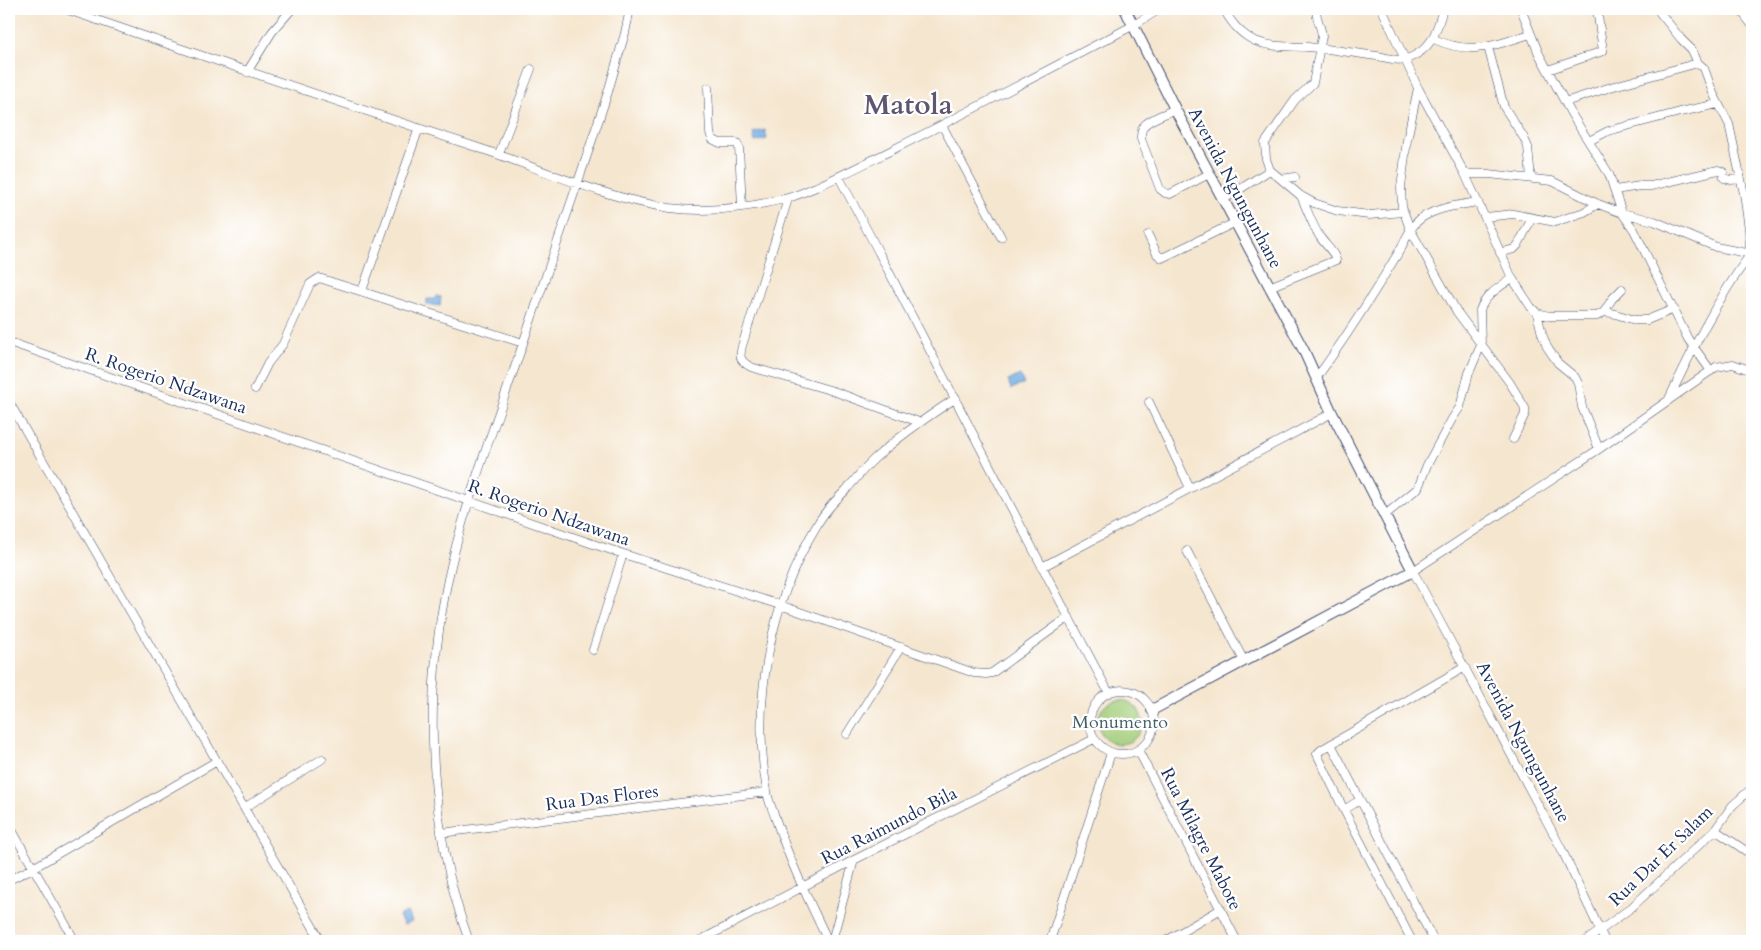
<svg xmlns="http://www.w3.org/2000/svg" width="1761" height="950" font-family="Cardo,serif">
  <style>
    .green { fill: #a4ce7b; stroke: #607e6c }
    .water { fill: #72ade3; stroke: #466ea0 }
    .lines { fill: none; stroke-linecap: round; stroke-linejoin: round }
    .minor-casing { stroke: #3c4a6f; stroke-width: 9 }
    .tertiary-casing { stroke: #3c4a6f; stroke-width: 12 }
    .minor { stroke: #fff; stroke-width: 8 }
    .tertiary { stroke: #fff; stroke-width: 10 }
    .labels { text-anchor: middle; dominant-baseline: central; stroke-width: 4.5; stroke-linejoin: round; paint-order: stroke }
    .street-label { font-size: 18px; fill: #1b2f5e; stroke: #fff }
    .park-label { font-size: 18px; fill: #445f67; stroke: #fff }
    .town-label { font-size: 28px; font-weight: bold; fill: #5f566f; stroke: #fff }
  </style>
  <rect width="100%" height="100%" fill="#fff"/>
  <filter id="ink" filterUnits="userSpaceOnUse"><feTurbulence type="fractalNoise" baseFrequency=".02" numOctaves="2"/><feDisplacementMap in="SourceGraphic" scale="10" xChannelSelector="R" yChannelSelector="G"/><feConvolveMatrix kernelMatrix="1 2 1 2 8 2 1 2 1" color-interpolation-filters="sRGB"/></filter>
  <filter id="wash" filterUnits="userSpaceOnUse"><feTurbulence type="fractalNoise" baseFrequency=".0096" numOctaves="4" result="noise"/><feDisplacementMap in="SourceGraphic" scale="20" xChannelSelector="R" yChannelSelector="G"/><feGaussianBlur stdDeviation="1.12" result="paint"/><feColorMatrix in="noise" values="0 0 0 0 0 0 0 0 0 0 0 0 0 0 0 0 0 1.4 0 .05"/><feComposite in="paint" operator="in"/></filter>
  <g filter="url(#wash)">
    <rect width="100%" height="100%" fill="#f5e6cf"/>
    <path class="green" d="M1098 722a22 22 0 1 1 44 0a22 22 0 1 1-44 0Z"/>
    <path class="water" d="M 765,130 L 767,139 L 755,142 L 753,133 Z
      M 436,296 L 441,297 L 440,306 L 427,304 L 427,299 L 435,299 Z
      M 1020,375 L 1024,384 L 1011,389 L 1008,381 Z
      M 407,912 L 412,921 L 404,925 L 399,916 Z"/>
  </g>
  <g filter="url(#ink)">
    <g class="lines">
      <defs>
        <path id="minor" d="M 65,9 C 202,56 340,103 479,148 C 542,169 604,198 670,208 C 709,213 747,208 784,199 C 795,197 806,191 816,187 C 843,175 868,162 894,149 C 974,109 1054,67 1134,25 L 1160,9
          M 1224,9 C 1231,23 1240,34 1255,41 C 1273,48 1290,46 1308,47 C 1331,49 1354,53 1377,56 C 1385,57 1399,62 1407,59 C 1433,49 1436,32 1443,9
          M 1316,9 C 1316,19 1321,26 1322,36 L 1313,83 L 1295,100 L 1265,143 L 1266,159 L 1270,170 L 1301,196 L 1314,203 L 1338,211 L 1369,215 L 1403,212
          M 1382,9 L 1418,88 L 1465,174 L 1512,278 L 1531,307 L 1537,313 L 1549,316 L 1597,316 L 1604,312 L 1612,313 L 1635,320 L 1647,320 L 1674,309
          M 1521,9 L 1539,54 L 1572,115 L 1609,174 L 1622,213 L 1634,230 L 1688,339 L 1711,371
          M 1657,9 L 1681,39 L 1692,50 L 1698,63 L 1704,68 L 1713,93 L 1729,124 L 1744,194 L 1749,229 L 1750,255 L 1752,259
          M 1740,9 L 1752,25
          M 1434,39 C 1471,56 1493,46 1530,34
          M 1488,47 L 1504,107 L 1524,138 L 1528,147 L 1531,178
          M 1548,70 L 1603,51 L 1597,9
          M 247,72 L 272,32 L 292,9
          M 708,88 L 710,133 L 712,139 L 720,143 L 737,143 L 739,147 L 742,207
          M 1418,88 L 1407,140 L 1401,187 L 1402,207 L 1410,229 L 1457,312 L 1510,383 L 1525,408 L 1525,414 L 1513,439
          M 1565,102 L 1614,86 L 1698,63
          M 1175,109 C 1166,114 1148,119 1143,127 C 1141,131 1141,136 1141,139 L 1160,189 L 1165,193 L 1170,194 L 1209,174
          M 942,125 L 1001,237
          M 1589,141 L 1608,131 L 1680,112 L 1718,104
          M 499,154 L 531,69
          M 1465,174 L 1489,174 L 1552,181 L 1598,204 L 1622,213 L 1654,221 L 1716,247 L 1752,254
          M 839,177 C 930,348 1017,522 1109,693
          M 1281,179 L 1295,177
          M 1615,190 L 1640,186 L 1651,186 L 1718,170 L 1723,172 L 1724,178 L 1731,180 L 1741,179
          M 788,199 L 742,346 C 739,358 740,361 751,367 L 833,391 L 919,422
          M 1223,200 L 1270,170
          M 1486,217 L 1513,214 L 1555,222 L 1584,212 L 1598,204
          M 1148,235 L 1157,254 L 1162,258 L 1236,222
          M 1500,253 L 1514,249 L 1518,245 L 1532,218
          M 1269,287 L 1336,260 C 1334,251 1325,245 1320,237 C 1312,225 1307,209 1301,196
          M 362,291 L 419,128
          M 1604,312 L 1612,299 L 1622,289
          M 1537,313 L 1542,334 L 1547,347 L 1558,363 L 1575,377 L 1578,383 L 1582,407 L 1599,449
          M 9,342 L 596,545 L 780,605 L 974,673 L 986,674 L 992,673 L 1069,617
          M 1317,377 C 1346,338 1372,296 1397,255 C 1406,241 1409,226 1423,217 C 1439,207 1460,205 1478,202
          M 255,389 L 268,363 L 283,344 L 310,284 L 319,278 L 523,343
          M 1668,401 C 1692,350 1717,299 1750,255
          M 9,402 L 321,941
          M 1149,402 L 1190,488
          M 1385,515 L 1418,488 L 1427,465 L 1452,419 L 1460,407 L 1469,373 L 1481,345 L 1480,310 C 1485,295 1500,287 1512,278
          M 1187,551 L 1244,661
          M 1042,567 L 1332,413
          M 593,650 L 623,554
          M1090 722a32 32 0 1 1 64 0a32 32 0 1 1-64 0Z
          M 847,734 L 901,647
          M 1331,744 L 1434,941
          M 1138,750 L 1237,941
          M 244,808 L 322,759
          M 1344,810 L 1360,800
          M 9,825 L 75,941
          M 1715,830 L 1752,855
          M 441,833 L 767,792
          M 9,880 L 33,868 L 217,761
          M 469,941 C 428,828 423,697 448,579 C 464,506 491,435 516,364 C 547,274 578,183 608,92 L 625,33 L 630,9
          M 699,941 L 854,860 L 1094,739
          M 828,941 C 809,901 790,862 776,820 C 773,810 768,801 767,791 C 751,701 770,603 817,525 C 824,512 835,501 846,490 C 855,480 864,468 874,459 C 899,436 927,417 956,398
          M 832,941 L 854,860
          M 1050,941 L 1111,753
          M 1166,941 L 1221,909
          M 1412,941 L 1344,810 L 1317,754 L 1321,750 L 1465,667
          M 1586,941 L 1632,907 L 1715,830 L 1732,806 L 1752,788
          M 1605,941 L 1561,848 L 1413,571 L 1599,449 L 1716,367 L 1733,364 L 1752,371"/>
        <path id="tertiary" d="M 1125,9 L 1175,109 L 1304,351 L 1332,413 L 1413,571 L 1152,710"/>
      </defs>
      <use href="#minor" class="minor-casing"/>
      <use href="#tertiary" class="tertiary-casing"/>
      <use href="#minor" class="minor"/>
      <use href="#tertiary" class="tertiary"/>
    </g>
  </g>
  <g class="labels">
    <g class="street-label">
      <text transform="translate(1235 188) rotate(62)">Avenida Ngungunhane</text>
      <text transform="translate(166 381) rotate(19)">R. Rogerio Ndzawana</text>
      <text transform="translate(549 513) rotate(19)">R. Rogerio Ndzawana</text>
      <text transform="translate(1523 742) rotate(62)">Avenida Ngungunhane</text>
      <text transform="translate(602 798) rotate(-7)">Rua Das Flores</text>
      <text transform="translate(889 826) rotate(-27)">Rua Raimundo Bila</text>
      <text transform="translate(1201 839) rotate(63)">Rua Milagre Mabote</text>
      <text transform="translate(1661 856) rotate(-44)">Rua Dar Er Salam</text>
    </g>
    <g class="park-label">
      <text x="1120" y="722">Monumento</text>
    </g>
    <g class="town-label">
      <text x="908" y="105">Matola</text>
    </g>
  </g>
  <rect width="1761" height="950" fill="none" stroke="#fff" stroke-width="30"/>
</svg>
